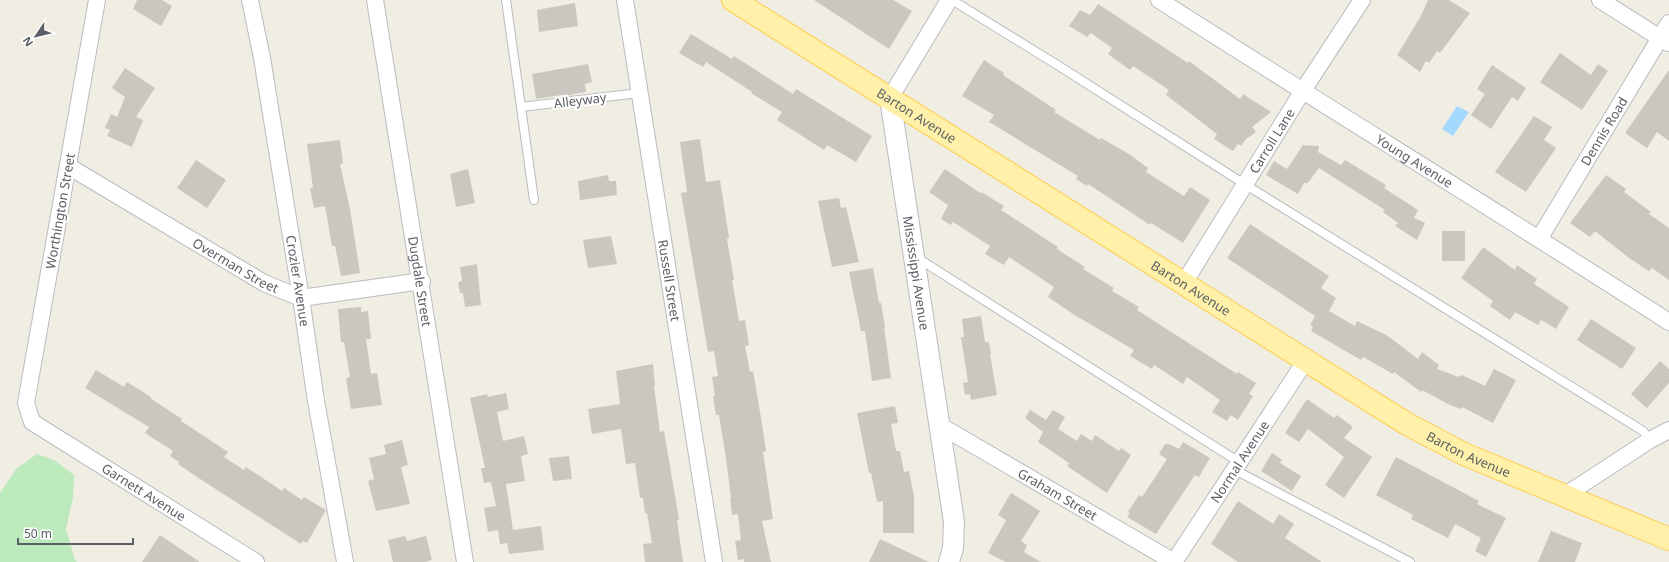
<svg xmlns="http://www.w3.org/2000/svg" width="1669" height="562" font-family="'Noto Sans',sans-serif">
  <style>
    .green { fill: #bdeabd }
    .water { fill: #a4d8ff }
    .building { fill: #cbc7c0 }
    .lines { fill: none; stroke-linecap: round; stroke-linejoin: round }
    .service-casing { stroke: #b8bcc1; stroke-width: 10 }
    .minor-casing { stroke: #b8bcc1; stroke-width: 18 }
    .tertiary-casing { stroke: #b8bcc1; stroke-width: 22 }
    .primary-casing { stroke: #ffcc4d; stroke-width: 24 }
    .service { stroke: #fff; stroke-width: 8 }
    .minor { stroke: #fff; stroke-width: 16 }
    .tertiary { stroke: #fff; stroke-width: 20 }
    .primary { stroke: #fff1a9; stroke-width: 22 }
    .labels { text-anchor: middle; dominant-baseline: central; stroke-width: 4; stroke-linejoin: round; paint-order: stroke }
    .street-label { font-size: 13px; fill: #5b6066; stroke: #fff }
  </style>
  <rect width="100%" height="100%" fill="#f0ede3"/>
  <path class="green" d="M 37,454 L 54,460 L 74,475 L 73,497 L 66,529 L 75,560 L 77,562 L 0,562 L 0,493 L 16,469 Z"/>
  <path class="water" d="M 1457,106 L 1469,112 L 1453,136 L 1442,129 Z"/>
  <path class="building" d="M 137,0 L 162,0 L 172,6 L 161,26 L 133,9 Z
    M 814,0 L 893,0 L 912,11 L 889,49 Z
    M 1428,0 L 1449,0 L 1470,13 L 1440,53 L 1437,51 L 1429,63 L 1426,61 L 1420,72 L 1397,55 L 1421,16 Z
    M 575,3 L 578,26 L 539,32 L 537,10 Z
    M 1098,4 L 1188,63 L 1189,61 L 1240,99 L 1243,94 L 1271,112 L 1252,127 L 1256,132 L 1246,139 L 1241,146 L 1238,144 L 1233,151 L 1214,139 L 1217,134 L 1166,95 L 1169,90 L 1133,66 L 1130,70 L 1108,54 L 1112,48 L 1091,33 L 1087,37 L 1069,26 L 1080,10 L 1090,15 Z
    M 691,34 L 732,59 L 734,56 L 793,94 L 796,89 L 872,136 L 856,162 L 827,145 L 824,150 L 777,120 L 782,112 L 751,93 L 752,92 L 706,62 L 703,67 L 679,53 Z
    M 1560,53 L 1591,75 L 1598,64 L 1608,71 L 1582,110 L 1540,82 Z
    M 984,60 L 1004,73 L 1003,75 L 1056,110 L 1054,112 L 1100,140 L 1101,138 L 1129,154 L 1148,168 L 1146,172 L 1184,196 L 1190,187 L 1210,200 L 1183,243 L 1151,223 L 1150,225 L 1088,184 L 1087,186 L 1076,179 L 1078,176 L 989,122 L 994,115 L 962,96 Z
    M 588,64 L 592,82 L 585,84 L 586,92 L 573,94 L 572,95 L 562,97 L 562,95 L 536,99 L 532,74 Z
    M 1492,65 L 1526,88 L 1518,101 L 1512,97 L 1491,129 L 1471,115 L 1485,94 L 1477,89 Z
    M 125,68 L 155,88 L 136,117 L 143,120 L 132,147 L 107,136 L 110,130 L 105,128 L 111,114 L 117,117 L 125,97 L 112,88 Z
    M 1669,70 L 1669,141 L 1657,132 L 1647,148 L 1625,133 Z
    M 1534,116 L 1552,127 L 1544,140 L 1556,148 L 1526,192 L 1495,172 Z
    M 700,139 L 706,182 L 720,180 L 729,238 L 727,239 L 734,280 L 732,280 L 739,321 L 745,320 L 749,345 L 745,346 L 750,372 L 753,371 L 761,418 L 766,451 L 763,452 L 773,519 L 762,521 L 771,562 L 744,562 L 744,559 L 738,560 L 735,541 L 741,540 L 738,514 L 732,515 L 730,498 L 731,498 L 726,458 L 719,415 L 716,415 L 713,396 L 715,396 L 712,377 L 718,376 L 714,351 L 708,352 L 681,193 L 687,192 L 680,142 Z
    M 340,140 L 343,164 L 340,164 L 350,209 L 360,273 L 341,276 L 335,246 L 332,246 L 325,206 L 314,208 L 310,188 L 313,188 L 307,144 Z
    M 1303,145 L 1319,146 L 1318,152 L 1341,165 L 1345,160 L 1386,185 L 1384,188 L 1418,210 L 1414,218 L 1425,223 L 1417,240 L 1395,226 L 1398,223 L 1383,212 L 1385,210 L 1319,168 L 1308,183 L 1304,183 L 1298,194 L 1266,175 L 1274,161 L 1287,169 Z
    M 196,160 L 226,180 L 207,208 L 177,188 Z
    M 468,169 L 475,203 L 456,207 L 450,174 Z
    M 945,169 L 980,193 L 981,192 L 1004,206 L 1001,210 L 1058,247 L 1057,249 L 1085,267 L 1083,269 L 1114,288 L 1112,291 L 1139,307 L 1137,310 L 1237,374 L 1238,372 L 1256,383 L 1249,394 L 1253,396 L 1238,420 L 1231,415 L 1227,421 L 1212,412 L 1220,400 L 1187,377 L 1183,384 L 1154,365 L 1152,369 L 1130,356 L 1134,350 L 1073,314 L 1048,297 L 1054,287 L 1009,257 L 1004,265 L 985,254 L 990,246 L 953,222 L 951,225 L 941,219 L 948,205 L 929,192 Z
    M 608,175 L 609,181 L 616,181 L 617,195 L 580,200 L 578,181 Z
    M 1606,175 L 1626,189 L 1624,192 L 1651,212 L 1649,214 L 1669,228 L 1669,280 L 1652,268 L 1649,271 L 1629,258 L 1595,231 L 1590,237 L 1570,223 Z
    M 839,198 L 841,208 L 846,207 L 859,262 L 832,267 L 818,201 Z
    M 1250,224 L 1329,276 L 1321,288 L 1336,298 L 1329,311 L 1355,326 L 1357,321 L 1388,336 L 1418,359 L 1422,352 L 1439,365 L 1437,369 L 1459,377 L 1462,375 L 1485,386 L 1494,369 L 1516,380 L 1493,423 L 1462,407 L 1461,409 L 1450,405 L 1422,390 L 1421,392 L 1394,372 L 1393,374 L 1363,357 L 1361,360 L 1311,331 L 1313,326 L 1310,325 L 1315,316 L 1227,258 Z
    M 1442,231 L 1465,231 L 1465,261 L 1442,261 Z
    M 611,236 L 617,264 L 588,268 L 583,240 Z
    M 1483,247 L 1515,270 L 1517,265 L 1537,279 L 1534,284 L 1569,307 L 1556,329 L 1541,320 L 1538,325 L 1515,312 L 1510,320 L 1490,306 L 1493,301 L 1461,278 Z
    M 477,264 L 481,305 L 465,307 L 463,293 L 460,293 L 458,282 L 462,281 L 460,267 Z
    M 873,268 L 879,303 L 881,303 L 885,327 L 884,327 L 891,378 L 872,381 L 865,331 L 861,331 L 849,272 Z
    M 361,307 L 361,312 L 368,311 L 371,339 L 366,339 L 371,374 L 377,373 L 382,405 L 351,409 L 346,378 L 350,377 L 344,342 L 341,342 L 338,309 Z
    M 981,316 L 985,342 L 989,342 L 991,354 L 990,354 L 997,395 L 971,400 L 970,394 L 965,395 L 963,383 L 968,382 L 961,337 L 964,337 L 962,319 Z
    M 1591,319 L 1636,348 L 1622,369 L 1577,340 Z
    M 1660,361 L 1669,369 L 1669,383 L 1647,408 L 1631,394 Z
    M 653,364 L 655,386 L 654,386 L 660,432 L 664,431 L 679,519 L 677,520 L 683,562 L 645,562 L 643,544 L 652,543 L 647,513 L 645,513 L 643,498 L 640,498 L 635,463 L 626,464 L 621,429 L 592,434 L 588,409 L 620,404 L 616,371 Z
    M 96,370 L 124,387 L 127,382 L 151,397 L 150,398 L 182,419 L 181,421 L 228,452 L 224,457 L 244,470 L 246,467 L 282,491 L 284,488 L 302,500 L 304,497 L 326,510 L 307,543 L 303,541 L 301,544 L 197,477 L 178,464 L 179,462 L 170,456 L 173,451 L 145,433 L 149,427 L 85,388 Z
    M 506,393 L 509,409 L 497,412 L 503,441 L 524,436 L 528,454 L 521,456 L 525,481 L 506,484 L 513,530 L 541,526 L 544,550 L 509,554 L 507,543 L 500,544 L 498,530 L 488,532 L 484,508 L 496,506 L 491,482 L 484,483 L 481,468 L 485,468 L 470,398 L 487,394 L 488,397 Z
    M 1307,399 L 1334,418 L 1337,415 L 1353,427 L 1344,438 L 1372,457 L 1344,498 L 1325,485 L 1344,457 L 1308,429 L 1299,442 L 1285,433 Z
    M 895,406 L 898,423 L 891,424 L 896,451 L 900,451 L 904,472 L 909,471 L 914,496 L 914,533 L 883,533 L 883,501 L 877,502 L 871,473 L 869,473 L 857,413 Z
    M 1030,410 L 1046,420 L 1053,410 L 1065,417 L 1058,429 L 1077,441 L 1081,434 L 1092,441 L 1095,435 L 1119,451 L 1121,448 L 1131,455 L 1107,493 L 1067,466 L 1069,463 L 1038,442 L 1043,432 L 1025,418 Z
    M 402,440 L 408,465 L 401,467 L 410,504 L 376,511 L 368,481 L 374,479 L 369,458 L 386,454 L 384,445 Z
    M 1183,442 L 1210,458 L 1199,477 L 1195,475 L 1156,534 L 1127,517 L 1130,513 L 1128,512 L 1139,495 L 1142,497 L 1167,459 L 1159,454 L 1165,444 L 1169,444 L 1179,449 Z
    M 1272,453 L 1282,460 L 1280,463 L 1301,476 L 1292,491 L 1261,471 Z
    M 569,456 L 572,479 L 553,481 L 549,458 Z
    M 1396,457 L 1479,501 L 1477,504 L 1506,518 L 1486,557 L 1475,551 L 1481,538 L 1455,524 L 1448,538 L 1411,519 L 1413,515 L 1376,495 Z
    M 1011,493 L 1040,511 L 1021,541 L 1027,545 L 1024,552 L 1041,562 L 1006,562 L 988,553 L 1006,520 L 998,515 Z
    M 1238,501 L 1273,524 L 1279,514 L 1294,524 L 1285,538 L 1322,562 L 1238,562 L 1211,544 Z
    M 1551,531 L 1582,543 L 1575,562 L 1538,562 Z
    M 160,535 L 200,562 L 142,562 Z
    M 405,536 L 407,541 L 426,536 L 432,560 L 425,562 L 393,562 L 388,540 Z
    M 880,539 L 929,562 L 869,562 Z"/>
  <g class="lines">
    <defs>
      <path id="service" d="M 506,0 L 521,107 L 639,93
        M 952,0 L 1059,66 L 1246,185 L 1643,431 L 1650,440
        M 521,107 L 534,200
        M 916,257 L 1239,462
        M 1235,470 L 1410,562"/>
      <g id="minor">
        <path id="s1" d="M 97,0 L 26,403 L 32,422 L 256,562"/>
        <path id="s2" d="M 250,0 L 262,58 L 301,298 L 316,401 L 345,562"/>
        <path id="s3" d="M 375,0 L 465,562"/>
        <path id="s4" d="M 625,0 L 714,562"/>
        <path id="s5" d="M 1159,0 C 1328,108 1500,213 1669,322"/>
        <path d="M 1600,0 L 1668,43"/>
        <path d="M 890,98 L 949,0"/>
        <path id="s6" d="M 68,166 L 264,283 L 301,298 L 422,281"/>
        <path id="s7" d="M 1539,239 L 1669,23"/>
        <path id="s8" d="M 1184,283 L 1302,92 L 1362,0"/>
        <path id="s9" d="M 941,426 L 1174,562"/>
        <path d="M 1564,496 L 1650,440 L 1669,430"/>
        <path id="s10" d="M 1174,562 L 1306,360"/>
      </g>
      <g id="tertiary">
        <path id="s11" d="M 890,98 L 954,522 L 953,548 L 949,562"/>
      </g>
      <g id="primary">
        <path id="s12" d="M 733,0 L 1407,424 L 1464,454 L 1669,539"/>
      </g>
    </defs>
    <use href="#service" class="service-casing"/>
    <use href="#minor" class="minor-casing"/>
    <use href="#tertiary" class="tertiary-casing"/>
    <use href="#primary" class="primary-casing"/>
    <use href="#service" class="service"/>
    <use href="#minor" class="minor"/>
    <use href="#tertiary" class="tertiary"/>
    <use href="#primary" class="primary"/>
  </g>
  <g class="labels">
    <g class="street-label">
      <text transform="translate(580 100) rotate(-7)">Alleyway</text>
      <text stroke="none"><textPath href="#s12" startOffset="217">Barton Avenue</textPath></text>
      <text stroke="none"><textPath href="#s7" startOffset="126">Dennis Road</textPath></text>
      <text stroke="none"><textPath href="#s8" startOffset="167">Carroll Lane</textPath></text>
      <text stroke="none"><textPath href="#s5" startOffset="302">Young Avenue</textPath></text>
      <text transform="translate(60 211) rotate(-80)">Worthington Street</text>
      <text stroke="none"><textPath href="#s6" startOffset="195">Overman Street</textPath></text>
      <text stroke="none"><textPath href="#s11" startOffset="177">Mississippi Avenue</textPath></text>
      <text stroke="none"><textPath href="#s2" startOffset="285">Crozier Avenue</textPath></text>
      <text stroke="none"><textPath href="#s3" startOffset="285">Dugdale Street</textPath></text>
      <text stroke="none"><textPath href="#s4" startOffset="284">Russell Street</textPath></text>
      <text stroke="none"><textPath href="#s12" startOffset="541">Barton Avenue</textPath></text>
      <text stroke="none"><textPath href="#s12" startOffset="865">Barton Avenue</textPath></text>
      <text stroke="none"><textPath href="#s10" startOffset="120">Normal Avenue</textPath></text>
      <text stroke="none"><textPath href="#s1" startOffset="561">Garnett Avenue</textPath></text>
      <text stroke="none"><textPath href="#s9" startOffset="135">Graham Street</textPath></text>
    </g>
  </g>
  <g transform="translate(36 36) rotate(235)" stroke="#ffffff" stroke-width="3" paint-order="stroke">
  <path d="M0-3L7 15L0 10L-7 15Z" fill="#5b6066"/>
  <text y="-6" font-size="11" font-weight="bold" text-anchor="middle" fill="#5b6066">N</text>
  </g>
  <path d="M18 538v6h115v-6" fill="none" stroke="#5b6066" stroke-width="2"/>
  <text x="24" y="538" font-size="12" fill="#5b6066" stroke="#ffffff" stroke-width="3" paint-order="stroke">50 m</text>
</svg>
